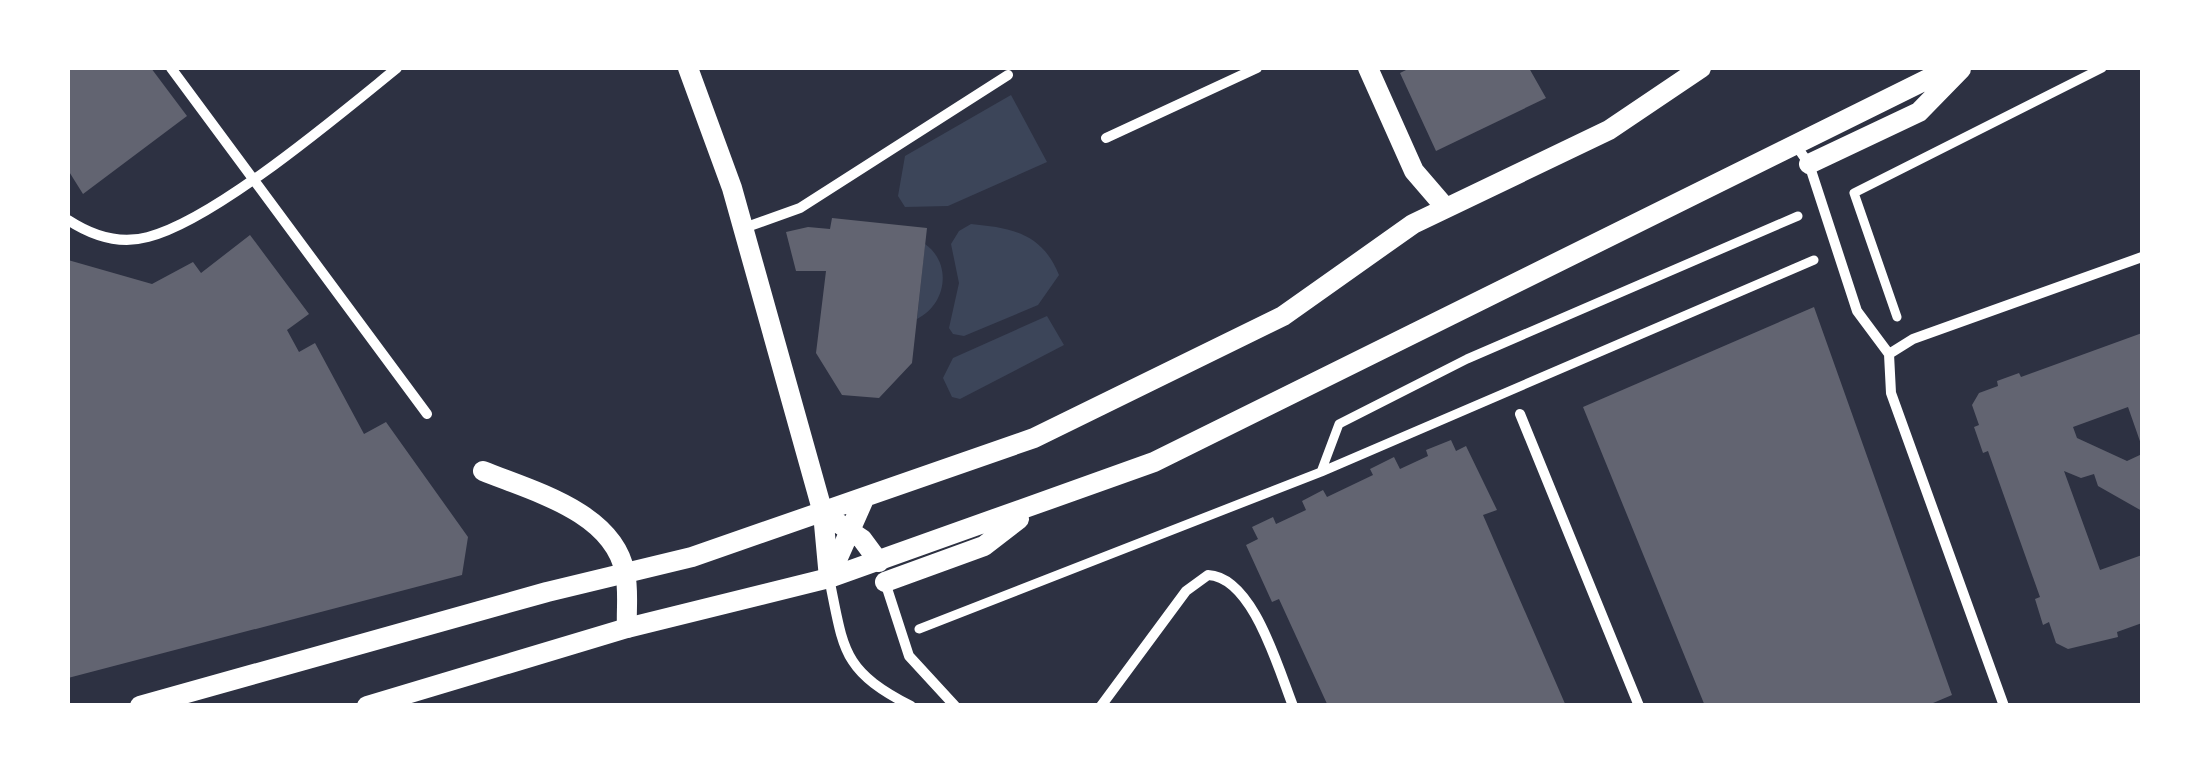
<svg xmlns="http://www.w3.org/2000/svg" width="2210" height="773" font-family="'Noto Sans',sans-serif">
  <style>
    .green { fill: #3c4559 }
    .building { fill: #626471 }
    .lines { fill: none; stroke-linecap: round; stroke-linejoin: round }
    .pedestrian { stroke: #fff; stroke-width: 9 }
    .minor { stroke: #fff; stroke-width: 10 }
    .primary { stroke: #fff; stroke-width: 20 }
    .trunk { stroke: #fff; stroke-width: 20 }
  </style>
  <rect width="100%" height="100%" fill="#2d3142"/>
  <path class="green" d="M 1011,95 L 1047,162 L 948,206 L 905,207 L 898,196 L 905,156 Z
    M 971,224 C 1012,228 1042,233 1059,275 L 1038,305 L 964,336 L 953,334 L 949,328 L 959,283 L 951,244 L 959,231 Z
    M 925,244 C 953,264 946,305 917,319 Z
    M 1047,316 L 1064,345 L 960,399 L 952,397 L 943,378 L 953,358 Z"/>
  <path class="building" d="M 68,68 L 151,68 L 187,116 L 83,194 L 68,170 Z
    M 1410,68 L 1529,68 L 1546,98 L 1436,151 L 1400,73 Z
    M 832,218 L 927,228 L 912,363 L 879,398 L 842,395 L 816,353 L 826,271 L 796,271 L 786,232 L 808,227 L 830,229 Z
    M 250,235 L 309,314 L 287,330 L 299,352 L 315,343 L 364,434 L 386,422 L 468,537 L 462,575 L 68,678 L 68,260 L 152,284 L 193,262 L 201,273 Z
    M 1814,307 L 1952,695 L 1926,706 L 1705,706 L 1583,407 Z
    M 2142,333 L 2142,447 L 2128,407 L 2073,427 L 2077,438 L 2127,461 L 2142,454 L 2142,511 L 2098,486 L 2094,474 L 2081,478 L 2064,471 L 2100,570 L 2142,555 L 2142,623 L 2117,632 L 2118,637 L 2068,649 L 2056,643 L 2049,622 L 2043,625 L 2035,599 L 2040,597 L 1988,451 L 1983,453 L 1974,427 L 1979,425 L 1972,405 L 1979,393 L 1998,386 L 1997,381 L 2019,373 L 2021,377 Z
    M 1451,440 L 1456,451 L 1466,446 L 1497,510 L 1483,515 L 1566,706 L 1328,706 L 1279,599 L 1272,602 L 1246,545 L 1258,539 L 1252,527 L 1273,517 L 1276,524 L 1306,510 L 1302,501 L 1323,490 L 1327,497 L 1373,475 L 1370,469 L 1394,457 L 1400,469 L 1428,456 L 1426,450 Z"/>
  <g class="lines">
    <path class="pedestrian" d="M 1897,317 L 1854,193 L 2102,68
      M 1321,472 L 1339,424 L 1467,359 L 1798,216
      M 919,629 L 1321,472 L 1814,260"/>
    <path class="minor" d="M 171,68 L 427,414
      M 1106,138 L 1257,68
      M 1795,144 L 1809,164 L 1857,311 L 1889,354 L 1891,393 L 2004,706
      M 68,220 C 91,235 119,245 148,237 C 215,220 340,114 397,68
      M 744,228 L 800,208 L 1008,75
      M 1889,354 L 1913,339 L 2142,257
      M 1520,414 L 1639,706
      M 829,578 C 844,650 841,670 911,706
      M 884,579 L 909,656 L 955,706
      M 1101,706 L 1186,591 L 1208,575 C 1253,577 1278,668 1293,706"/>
    <path class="primary" d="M 688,68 L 732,188 L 823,513 L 829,578
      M 1368,68 L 1414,171 L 1445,207
      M 483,471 C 532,491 614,512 625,573 C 629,590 626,610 627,628
      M 823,513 L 862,539 L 879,562"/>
    <path class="trunk" d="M 1809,164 L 1919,112 L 1961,69
      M 829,578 L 864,499
      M 885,582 L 984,546 L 1019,519
      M 140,706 L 547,592 L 692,557 L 1034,438 L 1283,316 L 1413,224 L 1609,130 L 1701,68
      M 367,706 L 627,628 L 829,578 L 1154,462 L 1950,68"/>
  </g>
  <rect width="2210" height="773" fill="none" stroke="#ffffff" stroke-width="140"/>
</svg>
